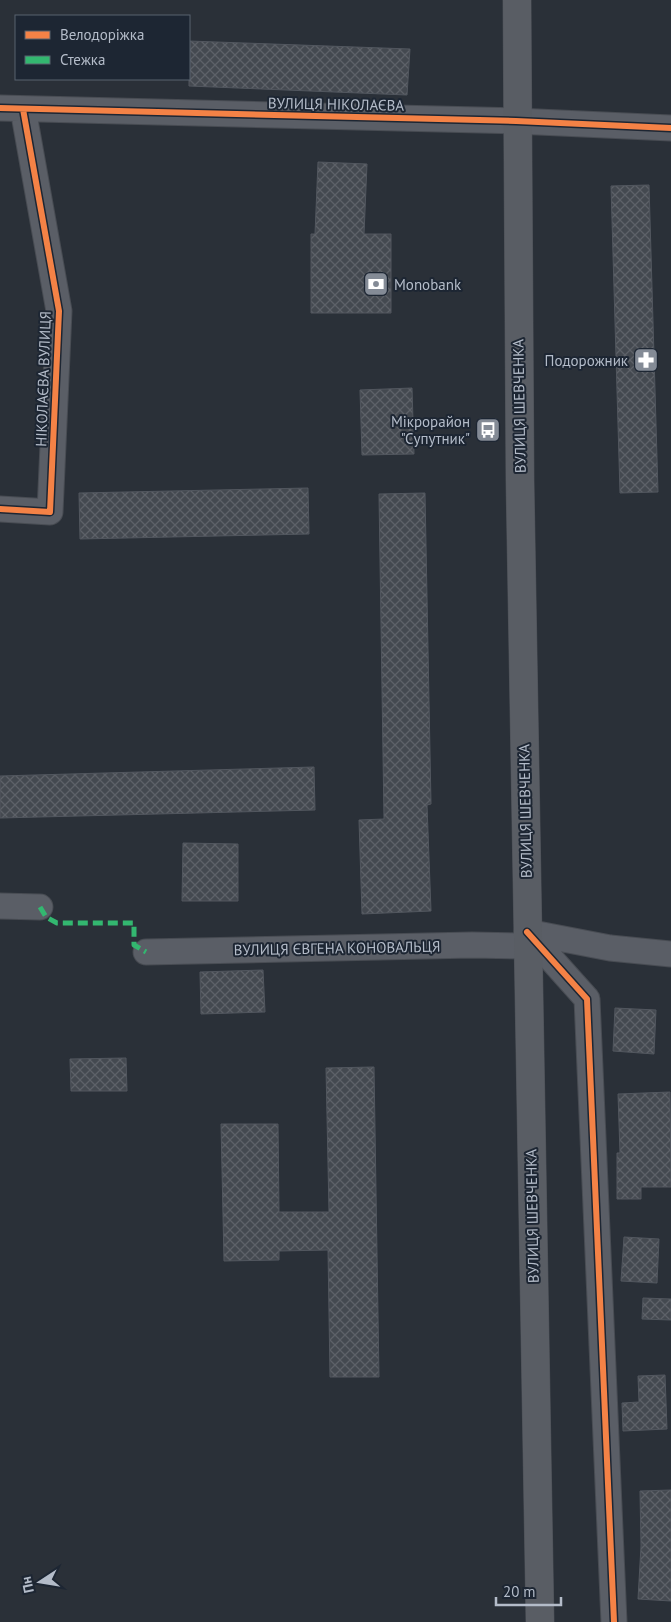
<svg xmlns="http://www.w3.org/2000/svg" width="671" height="1622" font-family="'PT Sans',sans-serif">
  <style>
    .building { fill: url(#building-cross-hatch); stroke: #52575f }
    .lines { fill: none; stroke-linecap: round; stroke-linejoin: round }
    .minor-casing { stroke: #484c53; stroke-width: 27 }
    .secondary-casing { stroke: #484c53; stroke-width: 29 }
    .minor { stroke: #5a5e66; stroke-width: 25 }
    .secondary { stroke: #595d64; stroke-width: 28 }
    .quiet { stroke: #33b770; stroke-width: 5; stroke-dasharray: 10 5; stroke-linecap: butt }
    .cycleway-casing { stroke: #1d2633; stroke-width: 9 }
    .cycleway { stroke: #f48246; stroke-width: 6 }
    .labels { text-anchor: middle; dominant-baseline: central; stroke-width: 4; stroke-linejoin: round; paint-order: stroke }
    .street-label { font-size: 15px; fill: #b4bcc9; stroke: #1d2633 }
    .poi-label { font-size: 15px; fill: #b4bcc9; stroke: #1d2633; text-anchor: end }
  </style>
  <defs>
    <pattern id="building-cross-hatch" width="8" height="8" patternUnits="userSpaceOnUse" patternTransform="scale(1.25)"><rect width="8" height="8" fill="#444950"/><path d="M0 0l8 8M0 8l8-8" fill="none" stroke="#5d6168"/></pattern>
  </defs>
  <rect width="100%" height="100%" fill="#2a3038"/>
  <path class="building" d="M 189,41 L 410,49 L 407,95 L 189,86 Z
    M 318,162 L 367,164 L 364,234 L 391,234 L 391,313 L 311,313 L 311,234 L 315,234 Z
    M 649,185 L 658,492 L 620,493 L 611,186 Z
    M 412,388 L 414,454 L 362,455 L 360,390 Z
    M 308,488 L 309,534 L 80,539 L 79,493 Z
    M 425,493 L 431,804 L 427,805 L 431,911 L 362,914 L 359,820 L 384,819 L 379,494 Z
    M 314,767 L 315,810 L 0,818 L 0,776 Z
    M 183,843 L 238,844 L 238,901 L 182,901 Z
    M 263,970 L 265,1012 L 201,1014 L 200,972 Z
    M 615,1008 L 656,1010 L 654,1054 L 613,1051 Z
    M 126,1058 L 127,1091 L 71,1091 L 70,1059 Z
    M 374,1067 L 379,1377 L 330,1377 L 328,1250 L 279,1251 L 279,1260 L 224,1261 L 221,1124 L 278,1124 L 279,1212 L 329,1212 L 326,1068 Z
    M 670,1092 L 671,1187 L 641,1187 L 641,1199 L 617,1199 L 617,1153 L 620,1153 L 618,1094 Z
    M 624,1237 L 659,1239 L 657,1283 L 621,1281 Z
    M 643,1298 L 671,1299 L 671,1320 L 642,1319 Z
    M 665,1375 L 667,1429 L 623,1431 L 622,1403 L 639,1402 L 638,1376 Z
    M 671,1490 L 671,1601 L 638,1599 L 641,1546 L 640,1491 Z"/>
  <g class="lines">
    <defs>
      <path id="minor" d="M 0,108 L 516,121 L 671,128
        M 0,509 L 50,512 L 59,311 L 23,109
        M 0,906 L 40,907
        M 527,932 L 587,999 L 614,1622
        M 527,932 L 610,948 L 671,954
        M 146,952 L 472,945 L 527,946"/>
      <path id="secondary" d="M 517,0 L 520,481 L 540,1622"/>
    </defs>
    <use href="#minor" class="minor-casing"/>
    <use href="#secondary" class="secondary-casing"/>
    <use href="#minor" class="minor"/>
    <use href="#secondary" class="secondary"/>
    <path class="quiet" d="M 40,907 L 46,917 L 57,923 L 134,923 L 134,945 L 146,952"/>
    <defs>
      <path id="cycleway" d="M 0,108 L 516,121 L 671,128
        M 0,509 L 50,512 L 59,311 L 23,109
        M 527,932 L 587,999 L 614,1622"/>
    </defs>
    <use href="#cycleway" class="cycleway-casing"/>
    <use href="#cycleway" class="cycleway"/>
  </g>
  <defs>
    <symbol id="bank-square" viewBox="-11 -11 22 22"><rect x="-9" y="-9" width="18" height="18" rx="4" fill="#848b96" stroke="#1d2633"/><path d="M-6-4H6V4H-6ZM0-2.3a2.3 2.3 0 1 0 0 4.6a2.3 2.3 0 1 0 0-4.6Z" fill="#fff"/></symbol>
    <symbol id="pharmacy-square" viewBox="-11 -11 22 22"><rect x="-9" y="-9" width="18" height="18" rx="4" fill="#848b96" stroke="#1d2633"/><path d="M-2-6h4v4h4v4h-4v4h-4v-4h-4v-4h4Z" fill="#fff"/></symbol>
    <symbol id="bus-square" viewBox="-11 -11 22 22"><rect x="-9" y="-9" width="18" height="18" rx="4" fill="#848b96" stroke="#1d2633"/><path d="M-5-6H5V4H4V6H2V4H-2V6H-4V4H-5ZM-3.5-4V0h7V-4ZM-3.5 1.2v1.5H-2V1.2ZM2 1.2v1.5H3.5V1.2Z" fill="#fff"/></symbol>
  </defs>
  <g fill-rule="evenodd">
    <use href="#bank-square" x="362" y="270" width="28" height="28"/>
    <use href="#pharmacy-square" x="632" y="346" width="28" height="28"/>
    <use href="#bus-square" x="474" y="416" width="28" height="28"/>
  </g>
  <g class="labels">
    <g class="street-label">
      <text transform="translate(336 104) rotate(1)">ВУЛИЦЯ НІКОЛАЄВА</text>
      <text transform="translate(43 379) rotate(-88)">НІКОЛАЄВА ВУЛИЦЯ</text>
      <text transform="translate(519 406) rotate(-91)">ВУЛИЦЯ ШЕВЧЕНКА</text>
      <text transform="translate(525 811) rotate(-91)">ВУЛИЦЯ ШЕВЧЕНКА</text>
      <text transform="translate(337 948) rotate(-1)">ВУЛИЦЯ ЄВГЕНА КОНОВАЛЬЦЯ</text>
      <text transform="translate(532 1216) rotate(-91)">ВУЛИЦЯ ШЕВЧЕНКА</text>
    </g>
    <g class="poi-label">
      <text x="394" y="284" text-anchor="start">Monobank</text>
      <text x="628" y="360">Подорожник</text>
      <text x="470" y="421">Мікрорайон<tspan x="470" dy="17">"Супутник"</tspan></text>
    </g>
  </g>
  <rect x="15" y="15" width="175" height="65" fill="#1d2633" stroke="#59626f"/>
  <rect x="25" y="31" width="25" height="8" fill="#f48246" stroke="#59626f"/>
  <text x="60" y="40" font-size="15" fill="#b4bcc9">Велодоріжка</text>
  <rect x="25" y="56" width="25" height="8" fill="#33b770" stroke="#59626f"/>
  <text x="60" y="65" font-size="15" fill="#b4bcc9">Стежка</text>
  <g transform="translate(40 1582) rotate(258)" stroke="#1d2633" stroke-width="4" paint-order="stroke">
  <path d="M0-4L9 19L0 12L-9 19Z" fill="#b4bcc9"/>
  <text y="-8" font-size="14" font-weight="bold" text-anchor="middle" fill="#b4bcc9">Пн</text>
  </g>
  <path d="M496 1597v8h65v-8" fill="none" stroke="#b4bcc9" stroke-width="2.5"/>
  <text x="503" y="1597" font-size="15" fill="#b4bcc9" stroke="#1d2633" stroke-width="4" paint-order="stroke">20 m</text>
</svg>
